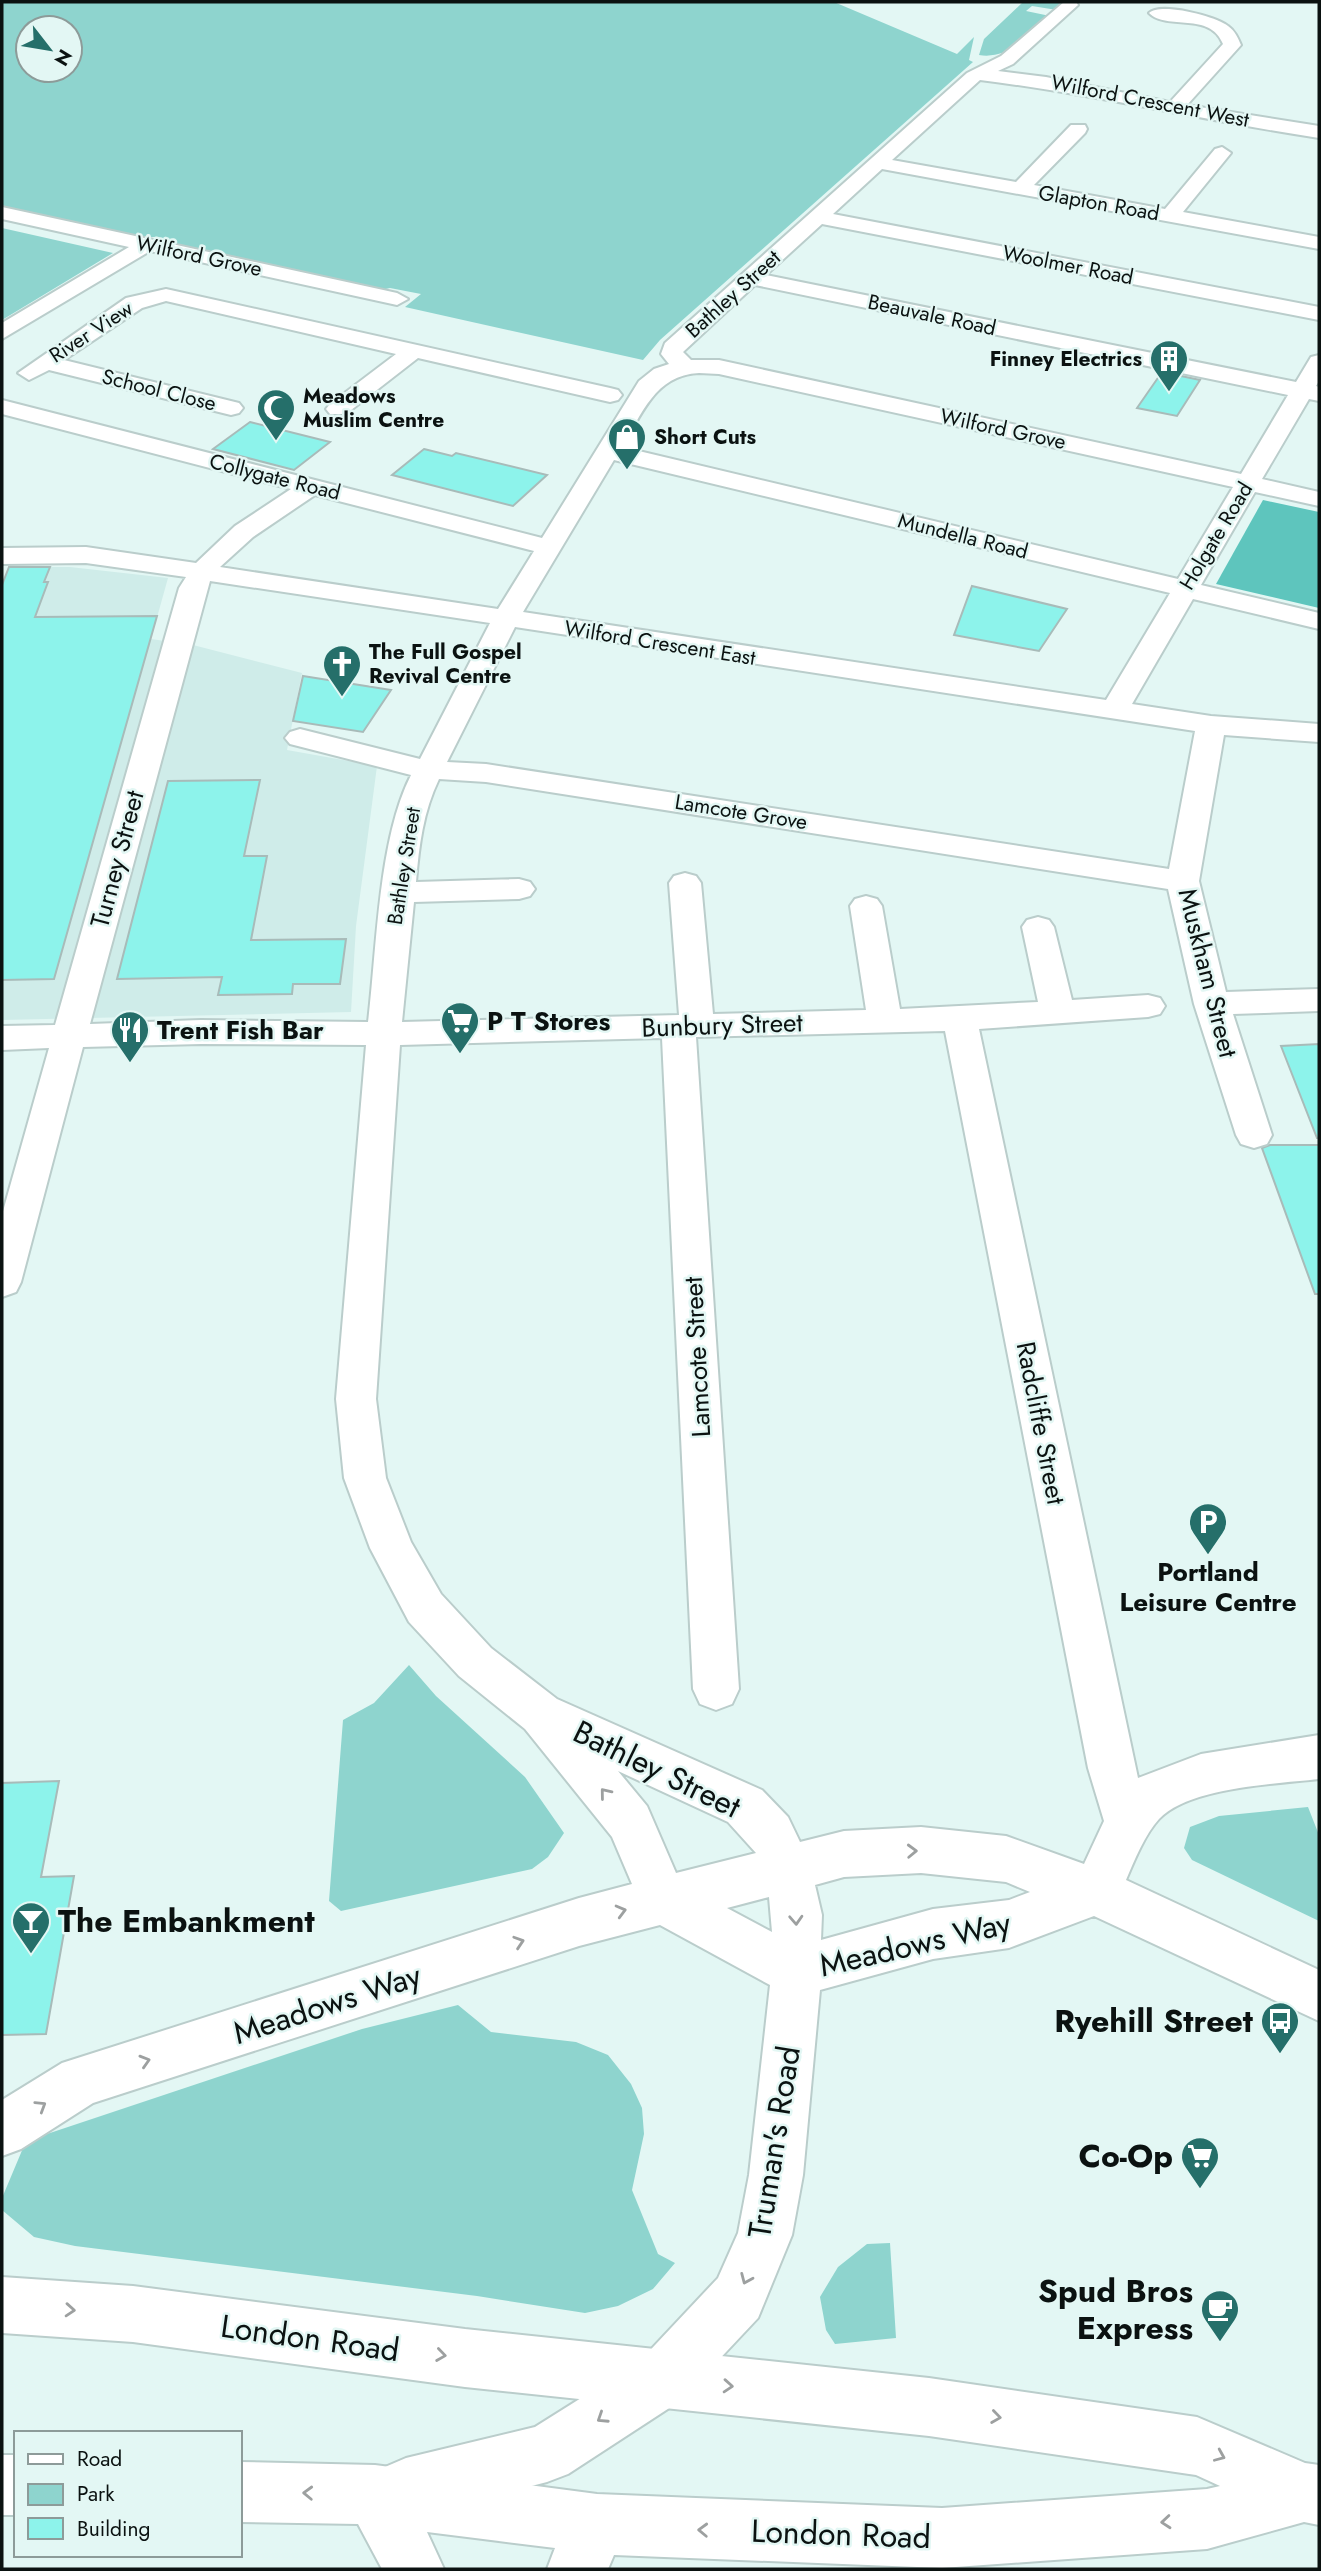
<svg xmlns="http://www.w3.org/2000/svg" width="1321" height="2571" font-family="Jost,sans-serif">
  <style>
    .built { fill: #cfece9 }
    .green { fill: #8ed4ce; fill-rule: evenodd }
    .forest { fill: #5ec5bd }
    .building { fill: #8df3eb; stroke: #a8bbb9; stroke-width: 2 }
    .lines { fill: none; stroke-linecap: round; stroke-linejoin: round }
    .minor-casing { stroke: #bacdcb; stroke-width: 4 }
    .major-casing { stroke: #bacdcb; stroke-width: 4 }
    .minor { fill: #fff; fill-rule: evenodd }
    .major { fill: #fff; fill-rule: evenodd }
    .oneway { stroke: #9da0a0 }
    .labels { text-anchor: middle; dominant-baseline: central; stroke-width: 5; stroke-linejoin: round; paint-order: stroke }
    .far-street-label { font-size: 21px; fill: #0b1211; stroke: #e3f7f4 }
    .far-poi-label { font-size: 21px; font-weight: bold; fill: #0b1211; stroke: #e3f7f4; text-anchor: start }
    .street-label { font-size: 26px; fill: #0b1211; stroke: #e3f7f4 }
    .poi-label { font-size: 26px; font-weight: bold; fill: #0b1211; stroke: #e3f7f4; text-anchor: start }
    .near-street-label { font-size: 32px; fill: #0b1211; stroke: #e3f7f4 }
    .near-poi-label { font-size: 32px; font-weight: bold; fill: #0b1211; stroke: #e3f7f4; text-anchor: end }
  </style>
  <rect width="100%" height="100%" fill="#e3f7f4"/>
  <path class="built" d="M 9,567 L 70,567 L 168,578 L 151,639 L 193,645 L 302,673 L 287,750 L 377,766 L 356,926 L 351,1012 L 2,1020 L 2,585 Z"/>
  <path class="green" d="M 2,2 L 834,2 L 957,54 L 974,37 L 969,60 L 973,62 L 660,340 L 643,360 L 405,307 L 421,294 L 390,288 L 377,291 L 167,245 L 155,237 L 135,237 L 2,208 ZM 28,28 L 70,28 L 70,70 L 28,70 Z
    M 1023,2 L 1068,2 L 1057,10 L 1032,6 L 1026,11 L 1050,16 C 1030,34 1009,60 979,55 L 984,39 Z
    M 2,228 L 113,253 L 2,320 Z
    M 409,1665 L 436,1696 L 525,1777 L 564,1833 L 548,1857 L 532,1869 L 341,1911 L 329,1901 L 343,1720 L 374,1703 Z
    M 1308,1807 L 1319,1835 L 1319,1921 L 1192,1860 L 1184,1848 L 1190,1827 L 1219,1816 Z
    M 458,2005 L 491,2032 L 576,2042 L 608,2055 L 631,2084 L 642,2108 L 644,2134 L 632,2190 L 658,2254 L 675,2263 L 653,2289 L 618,2306 L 585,2313 L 477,2296 L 75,2246 L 34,2237 L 2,2210 L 2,2198 L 26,2141 L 362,2029 Z
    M 890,2243 L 896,2338 L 835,2344 L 826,2330 L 820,2297 L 838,2267 L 867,2244 Z"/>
  <path class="forest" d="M 1263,500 L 1319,512 L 1319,608 L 1216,584 Z"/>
  <path class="building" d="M 1162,372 L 1200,380 L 1177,416 L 1137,408 Z
    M 250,422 L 330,442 L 294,470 L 213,449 Z
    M 424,449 L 452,456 L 456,453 L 547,475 L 513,506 L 392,475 Z
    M 9,567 L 50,567 L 44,582 L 48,582 L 35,617 L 157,616 L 54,979 L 2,980 L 2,585 Z
    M 972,586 L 1067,609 L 1039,651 L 954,635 Z
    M 303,676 L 391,690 L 363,732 L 293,721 Z
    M 260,780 L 244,856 L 267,856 L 251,940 L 346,939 L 340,984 L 293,984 L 292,994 L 218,995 L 222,977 L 117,979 L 168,781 Z
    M 1319,1044 L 1319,1138 L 1317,1138 L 1281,1046 Z
    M 1270,1145 L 1319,1145 L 1319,1294 L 1315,1294 L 1262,1148 Z
    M 59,1781 L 41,1877 L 74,1876 L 46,2034 L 2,2035 L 2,1783 Z"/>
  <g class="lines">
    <defs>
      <path id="minor" d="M 1064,2 L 1076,2 L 1078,5 L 1013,64 L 998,71 L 1046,77 L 1170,102 L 1223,44 C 1210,11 1167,31 1149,13 C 1160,2 1216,16 1228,26 C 1235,31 1238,38 1241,45 L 1187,105 L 1319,126 L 1319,138 C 1206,121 1094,94 980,80 L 892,160 L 1016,182 L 1071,125 L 1085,125 L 1087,129 L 1085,133 L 1034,185 L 1165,209 L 1215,149 L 1222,147 L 1231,153 L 1183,212 L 1319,237 L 1319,249 L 882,169 L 833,214 L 1319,307 L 1319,320 L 822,224 L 766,275 L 1296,382 L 1311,357 L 1319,355 L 1319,381 L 1316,386 L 1319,387 L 1319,401 L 1309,399 L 1262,479 L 1319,492 L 1319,506 L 1255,492 L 1201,585 L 1319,613 L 1319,629 L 1193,599 L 1132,704 L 1211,716 L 1319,724 L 1319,742 L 1224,735 L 1199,881 L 1226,992 L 1319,989 L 1319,1011 L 1233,1014 L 1272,1135 L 1267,1144 L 1254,1148 L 1241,1144 L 1236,1135 L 1194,1004 L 1168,889 L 486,782 L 439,779 C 423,812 419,846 416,882 L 519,879 L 530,882 L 535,889 L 530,896 L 519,899 L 414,902 L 402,1022 L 679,1015 L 669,883 L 674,876 L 685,873 L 696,876 L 701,883 L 713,1014 L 866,1010 L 850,906 L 855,899 L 866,896 L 877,899 L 882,906 L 900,1009 L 1038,1002 L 1022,927 L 1027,920 L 1038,917 L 1049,920 L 1054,927 L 1072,1000 L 1148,995 L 1160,998 L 1165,1006 L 1160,1014 L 1148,1017 L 979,1029 L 1138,1778 L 1201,1754 L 1319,1735 L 1319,1779 C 1276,1784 1189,1787 1159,1819 C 1145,1834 1134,1861 1126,1880 L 1319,1970 L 1319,2021 L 1094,1916 L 1009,1948 L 933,1959 L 820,1990 L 803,2175 L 792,2235 L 758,2318 L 680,2401 L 568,2474 L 547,2482 L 406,2518 L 385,2509 L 376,2488 L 385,2467 L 406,2458 L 535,2427 L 640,2361 L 718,2278 L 738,2233 L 749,2175 L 770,1985 L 660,1925 L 579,1946 L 93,2103 L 21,2149 L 2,2156 L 2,2100 L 62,2063 L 579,1898 L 632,1884 L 612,1837 L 525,1729 L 459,1676 L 409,1622 L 370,1548 L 344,1478 L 336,1399 L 366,1045 L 201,1044 L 83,1047 L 21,1282 L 16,1292 L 2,1297 L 2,1215 L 49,1048 L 2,1050 L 2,1026 L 55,1025 L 179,588 L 186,577 L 86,563 L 2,564 L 2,548 L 86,547 L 196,563 L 235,526 L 291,489 L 2,414 L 2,400 L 542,538 L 639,381 L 654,369 L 669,364 L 661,354 L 665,343 L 967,73 L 1001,56 ZM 755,285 L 1288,395 L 1241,474 L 719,360 L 691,360 L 683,352 ZM 699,373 L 719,374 L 1233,487 L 1178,579 L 622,447 C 642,414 655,375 699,373 ZM 614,460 L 1170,593 L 1106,700 L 523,612 ZM 315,495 L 534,551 L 498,609 L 220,567 L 253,537 ZM 210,581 L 490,623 L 420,759 L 300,729 L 290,732 L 285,738 L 290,744 L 411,775 C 378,840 377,948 368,1022 L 201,1020 L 90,1024 ZM 515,627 L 1195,731 L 1169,869 L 486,764 L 447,762 ZM 945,1031 L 1088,1768 L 1104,1821 L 1084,1864 L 1006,1836 L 921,1827 L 844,1831 L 800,1842 L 788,1817 L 762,1790 L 557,1699 L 491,1648 L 441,1594 L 411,1542 L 386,1478 L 376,1399 L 400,1045 L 662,1038 L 693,1689 L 700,1704 L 716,1710 L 732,1704 L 739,1689 L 696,1037 ZM 618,1771 L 728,1822 L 756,1853 L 676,1873 L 647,1806 ZM 921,1873 L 1006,1882 L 1030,1892 L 1009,1900 L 933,1909 L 821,1940 L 822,1915 L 815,1885 L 844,1877 ZM 769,1897 L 772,1932 L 727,1908 Z
        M 2,207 L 397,293 L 408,299 L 397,305 L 150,251 L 2,339 L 2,323 L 129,247 L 2,219 Z
        M 166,289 L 610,388 L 618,390 L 622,395 L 618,400 L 610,402 L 418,358 L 346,414 L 330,414 L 326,409 L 330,404 L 396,354 L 166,301 L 142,308 L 64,360 L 239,403 L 243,408 L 239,413 L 231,415 L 49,370 L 29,380 L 18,373 L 126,298 Z"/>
      <path id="major" d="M 2,2277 L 133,2286 L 465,2329 L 929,2378 L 1197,2417 L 1305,2463 L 1319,2465 L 1319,2525 L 1304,2522 L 1207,2549 L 942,2568 L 614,2555 L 608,2569 L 547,2569 L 555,2548 L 427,2532 L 444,2569 L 382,2569 L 358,2524 L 240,2522 L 240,2462 L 375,2465 L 597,2494 L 942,2508 L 1207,2489 L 1220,2486 L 1196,2475 L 929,2436 L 465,2387 L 133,2342 L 2,2333 Z
        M 2,2455 L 16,2455 L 16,2515 L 2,2515 Z"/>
    </defs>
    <use href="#minor" class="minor-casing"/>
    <use href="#major" class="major-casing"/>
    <use href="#minor" class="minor"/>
    <use href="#major" class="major"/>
  </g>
  <defs><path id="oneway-chevron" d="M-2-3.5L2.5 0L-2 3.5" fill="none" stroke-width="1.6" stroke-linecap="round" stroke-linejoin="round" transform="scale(1.75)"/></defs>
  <g class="oneway">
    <use href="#oneway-chevron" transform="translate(605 1793) rotate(-129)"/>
    <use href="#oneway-chevron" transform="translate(912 1851) rotate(-2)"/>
    <use href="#oneway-chevron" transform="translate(621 1911) rotate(-15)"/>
    <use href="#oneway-chevron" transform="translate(796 1920) rotate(87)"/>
    <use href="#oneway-chevron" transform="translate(519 1942) rotate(-18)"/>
    <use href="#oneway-chevron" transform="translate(145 2061) rotate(-17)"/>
    <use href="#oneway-chevron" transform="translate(41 2106) rotate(-32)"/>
    <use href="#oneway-chevron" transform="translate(746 2279) rotate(113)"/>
    <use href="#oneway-chevron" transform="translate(70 2310) rotate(4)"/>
    <use href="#oneway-chevron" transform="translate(441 2355) rotate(8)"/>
    <use href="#oneway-chevron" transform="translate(728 2386) rotate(4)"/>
    <use href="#oneway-chevron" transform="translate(996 2417) rotate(8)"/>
    <use href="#oneway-chevron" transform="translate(602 2418) rotate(147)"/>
    <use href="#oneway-chevron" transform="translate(1220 2456) rotate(23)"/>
    <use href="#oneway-chevron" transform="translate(308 2493) rotate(-178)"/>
    <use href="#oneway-chevron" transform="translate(1166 2522) rotate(175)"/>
    <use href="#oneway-chevron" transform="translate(703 2530) rotate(-178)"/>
  </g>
  <defs>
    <symbol id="building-pin" viewBox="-11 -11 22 30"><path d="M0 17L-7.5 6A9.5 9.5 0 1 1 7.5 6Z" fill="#256f6a" stroke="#e3f7f4"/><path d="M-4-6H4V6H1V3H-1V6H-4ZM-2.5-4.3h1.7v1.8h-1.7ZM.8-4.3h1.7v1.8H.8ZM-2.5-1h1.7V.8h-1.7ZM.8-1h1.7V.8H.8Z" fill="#fff"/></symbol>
    <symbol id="mosque-pin" viewBox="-11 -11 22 30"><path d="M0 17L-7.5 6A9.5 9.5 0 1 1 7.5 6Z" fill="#256f6a" stroke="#e3f7f4"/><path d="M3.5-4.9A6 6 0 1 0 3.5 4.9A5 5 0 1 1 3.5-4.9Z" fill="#fff"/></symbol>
    <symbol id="shop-pin" viewBox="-11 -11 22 30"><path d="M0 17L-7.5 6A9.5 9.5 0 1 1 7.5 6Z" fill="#256f6a" stroke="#e3f7f4"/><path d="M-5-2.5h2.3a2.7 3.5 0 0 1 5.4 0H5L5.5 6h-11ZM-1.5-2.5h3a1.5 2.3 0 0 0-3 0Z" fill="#fff"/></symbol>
    <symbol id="church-pin" viewBox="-11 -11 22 30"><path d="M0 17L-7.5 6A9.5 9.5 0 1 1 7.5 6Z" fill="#256f6a" stroke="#e3f7f4"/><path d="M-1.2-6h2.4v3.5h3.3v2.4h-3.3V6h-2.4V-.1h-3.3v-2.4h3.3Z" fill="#fff"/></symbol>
    <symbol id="supermarket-pin" viewBox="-11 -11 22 30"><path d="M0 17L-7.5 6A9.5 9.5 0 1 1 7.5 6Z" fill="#256f6a" stroke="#e3f7f4"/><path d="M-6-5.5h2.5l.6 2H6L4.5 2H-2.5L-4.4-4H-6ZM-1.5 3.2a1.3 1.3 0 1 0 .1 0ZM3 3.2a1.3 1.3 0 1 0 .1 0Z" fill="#fff"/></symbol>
    <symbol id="restaurant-pin" viewBox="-11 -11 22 30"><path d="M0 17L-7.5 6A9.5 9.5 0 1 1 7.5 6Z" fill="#256f6a" stroke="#e3f7f4"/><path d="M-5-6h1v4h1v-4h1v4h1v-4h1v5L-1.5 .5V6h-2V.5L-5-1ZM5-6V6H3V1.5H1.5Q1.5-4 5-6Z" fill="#fff"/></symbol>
    <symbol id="parking-pin" viewBox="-11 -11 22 30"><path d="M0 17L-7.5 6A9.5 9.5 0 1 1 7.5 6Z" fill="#256f6a" stroke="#e3f7f4"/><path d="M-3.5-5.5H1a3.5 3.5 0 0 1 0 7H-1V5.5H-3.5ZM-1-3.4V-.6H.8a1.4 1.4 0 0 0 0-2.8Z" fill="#fff"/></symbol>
    <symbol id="bar-pin" viewBox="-11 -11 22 30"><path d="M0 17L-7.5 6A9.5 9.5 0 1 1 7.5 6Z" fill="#256f6a" stroke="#e3f7f4"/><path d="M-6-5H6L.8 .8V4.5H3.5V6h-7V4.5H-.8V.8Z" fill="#fff"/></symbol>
    <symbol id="bus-pin" viewBox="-11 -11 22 30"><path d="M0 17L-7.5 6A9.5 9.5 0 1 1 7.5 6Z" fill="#256f6a" stroke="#e3f7f4"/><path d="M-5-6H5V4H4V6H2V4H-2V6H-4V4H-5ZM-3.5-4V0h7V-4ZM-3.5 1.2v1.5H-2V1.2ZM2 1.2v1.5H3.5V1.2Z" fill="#fff"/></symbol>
    <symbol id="cafe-pin" viewBox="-11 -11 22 30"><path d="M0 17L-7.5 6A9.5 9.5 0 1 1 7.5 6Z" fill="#256f6a" stroke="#e3f7f4"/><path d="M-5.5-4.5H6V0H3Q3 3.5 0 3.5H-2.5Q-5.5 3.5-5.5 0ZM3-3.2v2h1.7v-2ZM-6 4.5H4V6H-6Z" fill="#fff"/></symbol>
  </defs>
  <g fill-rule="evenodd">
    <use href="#building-pin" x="1147" y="337" width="44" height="60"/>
    <use href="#mosque-pin" x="254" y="386" width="44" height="60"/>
    <use href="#shop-pin" x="605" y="415" width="44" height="60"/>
    <use href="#church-pin" x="320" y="642" width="44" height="60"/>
    <use href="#supermarket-pin" x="438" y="999" width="44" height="60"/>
    <use href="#restaurant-pin" x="108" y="1008" width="44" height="60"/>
    <use href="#parking-pin" x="1186" y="1500" width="44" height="60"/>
    <use href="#bar-pin" x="9" y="1899" width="44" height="60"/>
    <use href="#bus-pin" x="1258" y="1999" width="44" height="60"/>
    <use href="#supermarket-pin" x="1178" y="2134" width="44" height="60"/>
    <use href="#cafe-pin" x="1198" y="2287" width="44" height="60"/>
  </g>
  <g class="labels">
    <g class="far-street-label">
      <text transform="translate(1150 101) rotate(11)">Wilford Crescent West</text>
      <text transform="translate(1099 203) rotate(10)">Glapton Road</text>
      <text transform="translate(199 256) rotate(12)">Wilford Grove</text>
      <text transform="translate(1068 265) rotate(11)">Woolmer Road</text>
      <text transform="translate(733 294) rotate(-42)">Bathley Street</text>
      <text transform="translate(932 315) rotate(12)">Beauvale Road</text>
      <text transform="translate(91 332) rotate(-33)">River View</text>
      <text transform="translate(159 390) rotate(14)">School Close</text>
      <text transform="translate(1003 429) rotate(12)">Wilford Grove</text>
      <text transform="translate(275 477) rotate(14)">Collygate Road</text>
      <text transform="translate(963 536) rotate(14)">Mundella Road</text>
      <text transform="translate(1216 536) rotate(-59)">Holgate Road</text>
      <text transform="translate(660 643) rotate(9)">Wilford Crescent East</text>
      <text transform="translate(741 812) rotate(9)">Lamcote Grove</text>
      <text transform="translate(404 866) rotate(-81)">Bathley Street</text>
    </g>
    <g class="far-poi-label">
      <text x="1142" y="359" text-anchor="end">Finney Electrics</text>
      <text x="303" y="396">Meadows<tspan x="303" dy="24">Muslim Centre</tspan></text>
      <text x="654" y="437">Short Cuts</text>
      <text x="369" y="652">The Full Gospel<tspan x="369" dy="24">Revival Centre</tspan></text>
    </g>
    <g class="street-label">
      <text transform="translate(117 859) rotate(-75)">Turney Street</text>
      <text transform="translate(1208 973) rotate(76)">Muskham Street</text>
      <text transform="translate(722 1025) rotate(-2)">Bunbury Street</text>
      <text transform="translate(697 1357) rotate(-93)">Lamcote Street</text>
      <text transform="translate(1041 1423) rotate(79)">Radcliffe Street</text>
    </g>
    <g class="poi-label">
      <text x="487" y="1021">P T Stores</text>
      <text x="157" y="1030">Trent Fish Bar</text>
      <text x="1208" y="1572" text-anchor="middle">Portland<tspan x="1208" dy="30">Leisure Centre</tspan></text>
    </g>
    <g class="near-street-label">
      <text transform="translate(657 1769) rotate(26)">Bathley Street</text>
      <text transform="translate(915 1944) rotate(-13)">Meadows Way</text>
      <text transform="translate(327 2004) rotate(-18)">Meadows Way</text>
      <text transform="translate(774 2142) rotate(-81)">Truman's Road</text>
      <text transform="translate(310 2338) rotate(8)">London Road</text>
      <text transform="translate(841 2534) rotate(2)">London Road</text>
    </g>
    <g class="near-poi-label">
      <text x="58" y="1921" text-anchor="start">The Embankment</text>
      <text x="1253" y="2021">Ryehill Street</text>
      <text x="1173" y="2156">Co-Op</text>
      <text x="1193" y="2291">Spud Bros<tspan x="1193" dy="37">Express</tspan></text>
    </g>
  </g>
  <rect width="1321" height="2571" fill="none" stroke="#0b1211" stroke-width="7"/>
  <rect x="14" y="2431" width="228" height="126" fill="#e3f7f4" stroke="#8d9b99" stroke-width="2"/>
  <rect x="28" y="2454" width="35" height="10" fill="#ffffff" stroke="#8d9b99" stroke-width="2"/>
  <text x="77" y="2466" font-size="21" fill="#0b1211">Road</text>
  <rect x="28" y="2484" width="35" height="21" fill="#8ed4ce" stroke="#8d9b99" stroke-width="2"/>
  <text x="77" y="2501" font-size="21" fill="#0b1211">Park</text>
  <rect x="28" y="2518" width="35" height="21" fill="#8df3eb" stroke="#8d9b99" stroke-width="2"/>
  <text x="77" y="2536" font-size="21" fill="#0b1211">Building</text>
  <g transform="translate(49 49) rotate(121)"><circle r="33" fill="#e3f7f4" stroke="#8d9b99" stroke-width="2"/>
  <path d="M0-5L12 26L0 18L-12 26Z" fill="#256f6a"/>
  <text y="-10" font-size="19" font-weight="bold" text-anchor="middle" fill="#0b1211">N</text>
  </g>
</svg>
